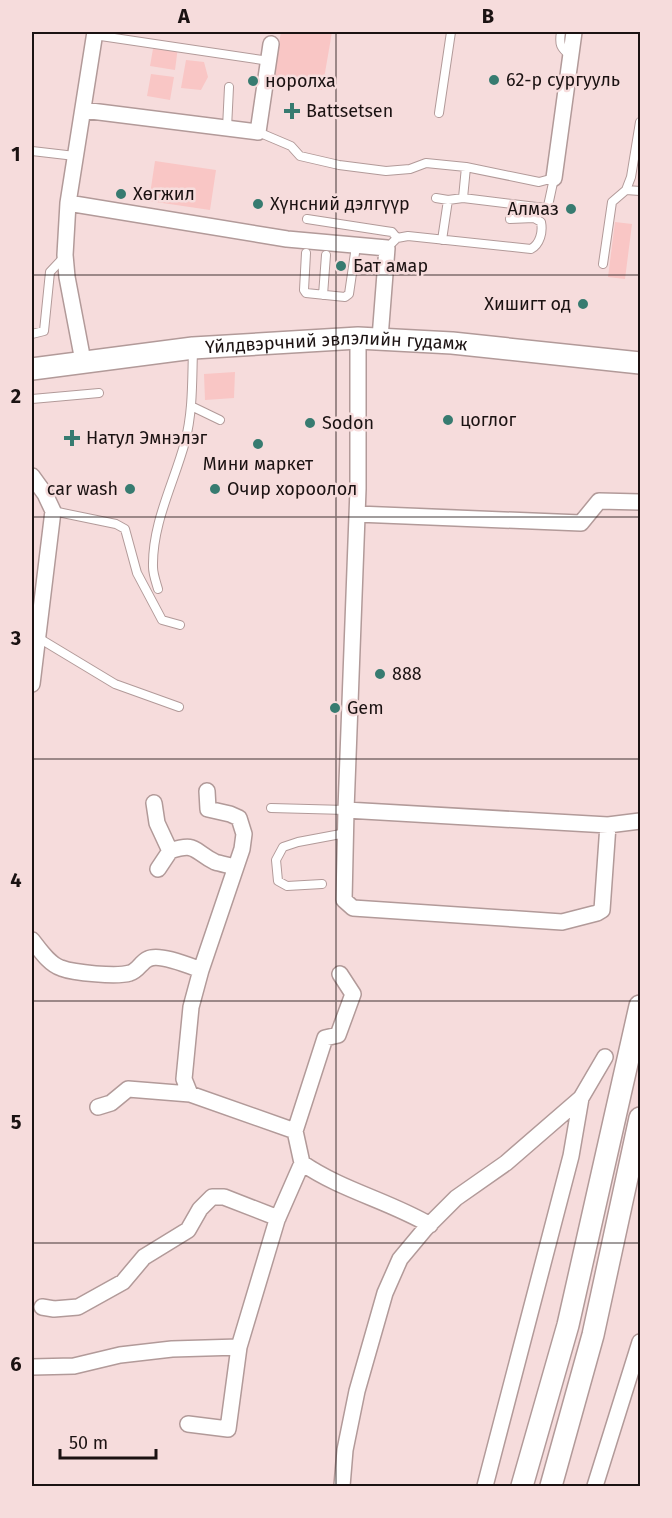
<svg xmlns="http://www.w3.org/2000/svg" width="672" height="1518" font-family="'Fira Sans',sans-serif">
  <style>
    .green { fill: #f9c6c5 }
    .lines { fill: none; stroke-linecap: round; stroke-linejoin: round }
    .service-casing { stroke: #b29a99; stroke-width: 10 }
    .minor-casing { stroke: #b29a99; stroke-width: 18 }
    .secondary-casing { stroke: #b29a99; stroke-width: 24 }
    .service { stroke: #fff; stroke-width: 8 }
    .minor { stroke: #fff; stroke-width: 15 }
    .secondary { stroke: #fff; stroke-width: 21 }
    .grid { fill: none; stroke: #1b1212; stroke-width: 1.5; stroke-opacity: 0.55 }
    .poi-dot { fill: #377b70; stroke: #f6dcdc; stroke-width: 2 }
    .labels { text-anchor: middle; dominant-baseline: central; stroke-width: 5; stroke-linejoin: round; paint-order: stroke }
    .poi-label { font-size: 18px; fill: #1b1212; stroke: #f6dcdc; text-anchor: start }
    .street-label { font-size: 18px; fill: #1b1212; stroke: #f6dcdc }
    .neatline { fill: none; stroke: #1b1212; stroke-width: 2 }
    .grid-label { font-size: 20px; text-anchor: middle; font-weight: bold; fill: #1b1212 }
  </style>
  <rect width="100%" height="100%" fill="#f6dcdc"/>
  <path class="green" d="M 281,32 L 332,32 L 322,90 L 272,81 Z
    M 154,43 L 178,47 L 175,70 L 150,66 Z
    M 186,60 L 204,62 L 208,77 L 201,90 L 181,88 Z
    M 151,74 L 174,77 L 170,100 L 147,96 Z
    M 155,161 L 216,170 L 210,210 L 149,201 Z
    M 615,222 L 632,224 L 625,279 L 608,277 Z
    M 235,372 L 234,398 L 205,400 L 204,374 Z"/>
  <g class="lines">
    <defs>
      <path id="service" d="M 561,32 C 559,44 560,48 571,56
        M 94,35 L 269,61
        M 439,113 L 451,32
        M 227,128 L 229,87
        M 258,132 L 291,146 L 300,156 L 339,165 L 386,171 L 410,169 L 426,163 L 466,167 L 539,182 L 554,178 L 548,206 L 545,208 L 463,198 L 466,167
        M 32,151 L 75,156
        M 626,190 L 640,191
        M 436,198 L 448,200 L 463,198
        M 307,219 L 385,231 L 392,232 L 397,238
        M 442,240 L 448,200
        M 387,248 L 397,238 L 408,236 L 531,249 C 540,244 543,232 541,222 L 534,218 L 510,219
        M 306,253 L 304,290 L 306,293 L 345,297 L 349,294 L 356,246
        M 603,264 L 612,202 L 626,190 L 631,177 L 640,122
        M 323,295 L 326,255
        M 32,334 L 44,331 L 50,272 L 65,256
        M 32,399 L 99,393
        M 191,406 L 220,420
        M 53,511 L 116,524 L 125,529 L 137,573 L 162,620 L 180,625
        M 158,589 C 156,582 153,574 153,567 C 152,523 174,483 185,442 C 193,412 192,380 193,350
        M 37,637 L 115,684 L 179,707
        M 271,808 L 346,810
        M 322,884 L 287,886 L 278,881 L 276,860 L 283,847 L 298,842 L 346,833"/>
      <path id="minor" d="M 83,110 L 258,132 L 271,44
        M 554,178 L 574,32
        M 68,203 L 287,239 L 387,248 L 380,338
        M 83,361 L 67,277 L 65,255 L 68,203 L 95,32
        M 32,476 L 45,494 L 53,511 L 32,684
        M 357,514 L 581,523 L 599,501 L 640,502
        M 154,803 L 157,823 L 170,851
        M 346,810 L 358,489 L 358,338
        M 608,825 L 602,910 L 597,913 L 562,922 L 353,908 L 344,900 L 346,810 L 608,825 L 640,821
        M 158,869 L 170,851 C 197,842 193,851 215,862 C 221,864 228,865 235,867
        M 32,940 C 40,950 49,964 61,968 C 74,973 117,977 130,973 C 138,971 141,962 148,959 C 159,953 190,966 201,970
        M 190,1094 L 184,1079 L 191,1007 L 201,970 L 242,849 L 244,834 L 239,818 L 230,814 L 208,809 L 207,791
        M 98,1107 L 111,1103 L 128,1089 L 190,1094 L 295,1131 L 302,1163 C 341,1190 389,1201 430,1225
        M 295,1131 L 325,1038 L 338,1035 L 353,994 L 340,974
        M 42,1307 L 54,1309 L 78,1307 L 123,1282 L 144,1257 L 188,1230 L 200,1209 L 212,1197 L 224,1197 L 278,1218
        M 32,1367 L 74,1366 L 120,1355 L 172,1349 L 239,1347 L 277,1220 L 302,1163
        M 188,1424 L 228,1429 L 239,1347
        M 342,1486 L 345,1450 L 357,1391 L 385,1293 L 400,1259 L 425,1229 L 456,1198 L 506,1163 L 581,1098 L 605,1057
        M 485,1486 L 571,1156 L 581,1098
        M 595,1486 L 640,1342"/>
      <g id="secondary">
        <path id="s1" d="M 32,369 L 193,348 L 358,338 L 452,343 L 640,363"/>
        <path d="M 522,1486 L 568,1325 L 640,1006"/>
        <path d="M 551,1486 L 593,1335 L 640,1118"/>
      </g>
    </defs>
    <use href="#service" class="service-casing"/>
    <use href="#minor" class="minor-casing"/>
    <use href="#secondary" class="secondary-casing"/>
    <use href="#service" class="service"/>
    <use href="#minor" class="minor"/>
    <use href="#secondary" class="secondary"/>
  </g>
  <path class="grid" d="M 336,32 L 336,1486M 32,275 L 640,275M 32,517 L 640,517M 32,759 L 640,759M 32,1001 L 640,1001M 32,1243 L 640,1243"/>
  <g class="poi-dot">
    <circle cx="494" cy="80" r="6"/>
    <circle cx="253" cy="81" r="6"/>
    <path d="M289 102h6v6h6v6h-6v6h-6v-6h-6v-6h6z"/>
    <circle cx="121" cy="194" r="6"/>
    <circle cx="258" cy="204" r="6"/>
    <circle cx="571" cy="209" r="6"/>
    <circle cx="341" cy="266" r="6"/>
    <circle cx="583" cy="304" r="6"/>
    <circle cx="448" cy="420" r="6"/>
    <circle cx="310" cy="423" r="6"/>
    <path d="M69 429h6v6h6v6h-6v6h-6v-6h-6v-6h6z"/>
    <circle cx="258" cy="444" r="6"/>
    <circle cx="130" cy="489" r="6"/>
    <circle cx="215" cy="489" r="6"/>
    <circle cx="380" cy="674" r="6"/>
    <circle cx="335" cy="708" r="6"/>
  </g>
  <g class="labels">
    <g class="poi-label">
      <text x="506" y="80">62-р сургууль</text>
      <text x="265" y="81">норолха</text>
      <text x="306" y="111">Battsetsen</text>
      <text x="133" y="194">Хөгжил</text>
      <text x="270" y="204">Хүнсний дэлгүүр</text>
      <text x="559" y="209" text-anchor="end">Алмаз</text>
      <text x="353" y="266">Бат амар</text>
      <text x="571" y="304" text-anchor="end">Хишигт од</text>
      <text x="460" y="420">цоглог</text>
      <text x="322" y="423">Sodon</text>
      <text x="86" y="438">Натул Эмнэлэг</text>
      <text x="258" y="464" text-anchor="middle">Мини маркет</text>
      <text x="118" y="489" text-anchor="end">car wash</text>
      <text x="227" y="489">Очир хороолол</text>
      <text x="392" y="674">888</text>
      <text x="347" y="708">Gem</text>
    </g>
    <g class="street-label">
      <text stroke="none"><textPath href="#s1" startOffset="306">Үйлдвэрчний эвлэлийн гудамж</textPath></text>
    </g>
  </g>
  <rect width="672" height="1518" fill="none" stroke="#f6dcdc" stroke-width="66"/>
  <path d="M60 1449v9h96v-9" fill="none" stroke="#1b1212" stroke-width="3"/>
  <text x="69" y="1449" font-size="18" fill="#1b1212" stroke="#f6dcdc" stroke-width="4.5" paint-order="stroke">50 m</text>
  <rect x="33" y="33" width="606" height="1452" class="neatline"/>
  <g class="grid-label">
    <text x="184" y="23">A</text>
    <text x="488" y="23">B</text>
    <text x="16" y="161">1</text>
    <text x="16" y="403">2</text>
    <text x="16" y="645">3</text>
    <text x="16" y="887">4</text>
    <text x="16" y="1129">5</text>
    <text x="16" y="1371">6</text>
  </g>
</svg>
